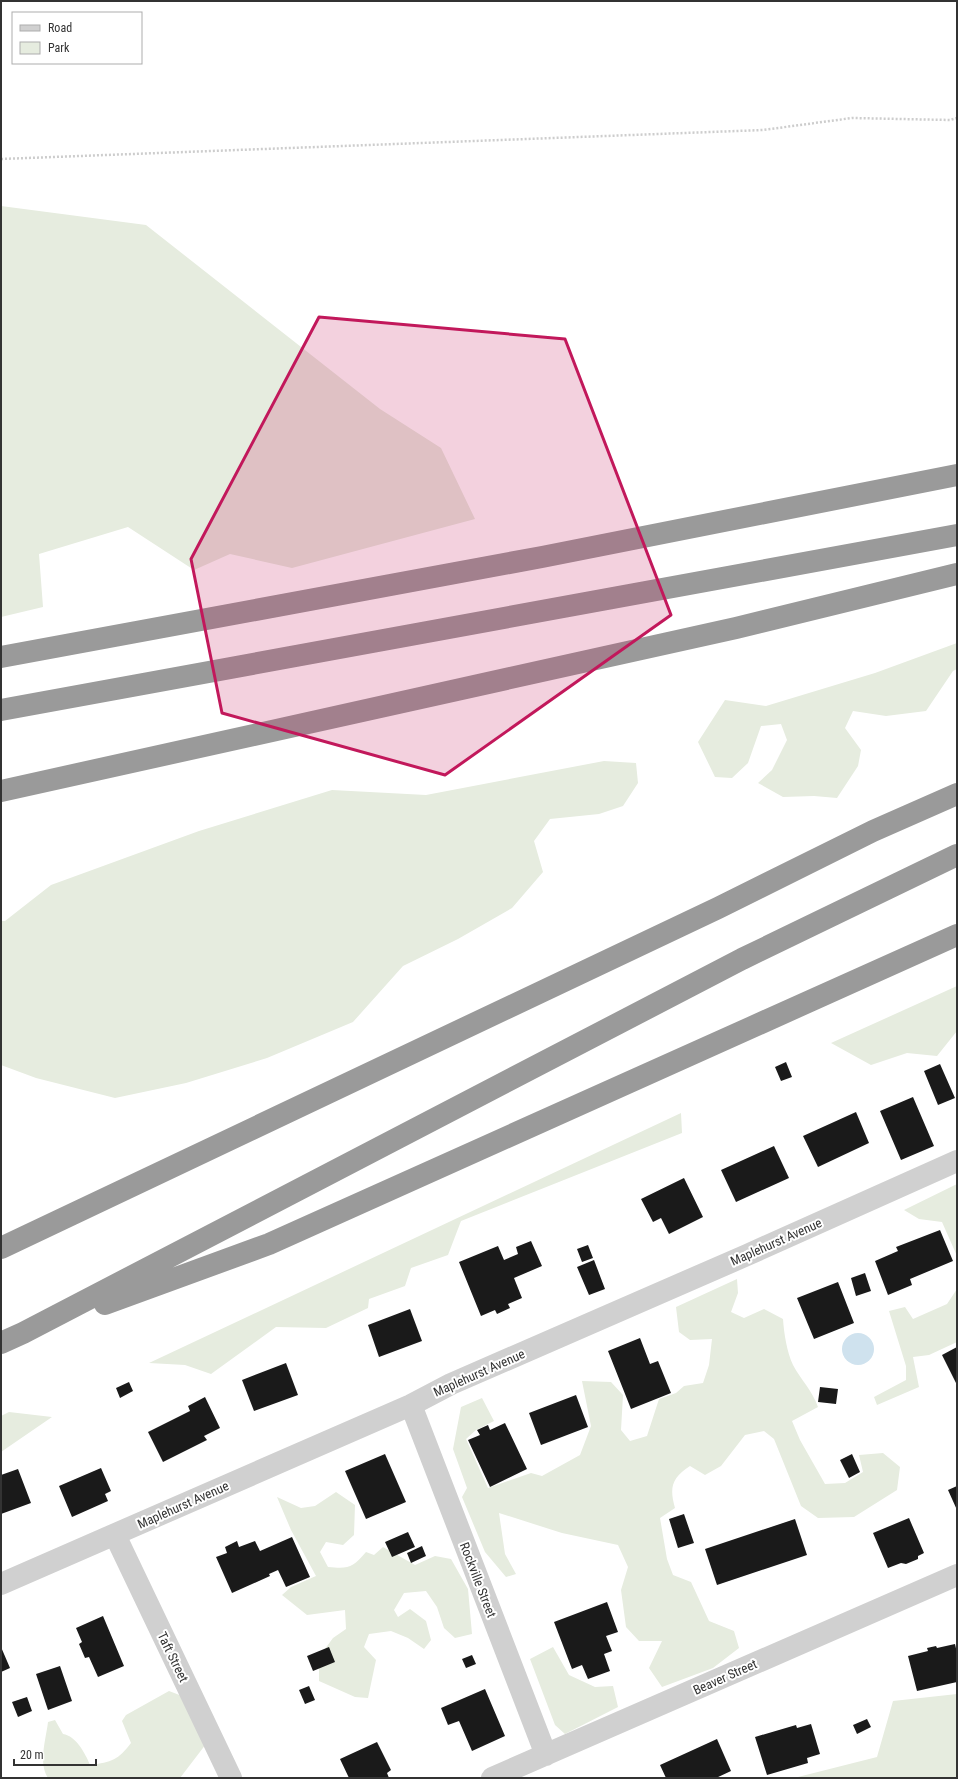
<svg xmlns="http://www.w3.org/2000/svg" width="958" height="1779" font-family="'Roboto Condensed',sans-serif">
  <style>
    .green { fill: #e6ecdf }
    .water { fill: #cfe2ee }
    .building { fill: #1a1a1a }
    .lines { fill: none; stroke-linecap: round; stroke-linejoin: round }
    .path { stroke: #cdcdcd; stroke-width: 2.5; stroke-dasharray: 2 2; stroke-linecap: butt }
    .minor { stroke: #d0d0d0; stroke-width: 22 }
    .motorway { stroke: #9a9a9a; stroke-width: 22 }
    .marked { fill: #c2185b; fill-opacity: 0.2; stroke: #c2185b; stroke-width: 3; stroke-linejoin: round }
    .labels { text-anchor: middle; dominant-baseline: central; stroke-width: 4; stroke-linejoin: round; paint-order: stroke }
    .street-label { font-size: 13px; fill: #333; stroke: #fff }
  </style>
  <rect width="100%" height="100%" fill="#fff"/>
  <path class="green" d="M 1,206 L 146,225 L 380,409 L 441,448 L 475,519 L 292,568 L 230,554 L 194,570 L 128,527 L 39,554 L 43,607 L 1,617 Z
    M 957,643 L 957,669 L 953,671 L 926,711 L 886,716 L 853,711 L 845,728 L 861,750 L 858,766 L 837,798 L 814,796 L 783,797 L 758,783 L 772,770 L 787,740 L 781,724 L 761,726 L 748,763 L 732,778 L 715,777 L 698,742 L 725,700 L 766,706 L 875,673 Z
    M 604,761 L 636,763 L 638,783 L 623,806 L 599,814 L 550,819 L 534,841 L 543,872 L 512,908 L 458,939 L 403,966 L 353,1022 L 267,1058 L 186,1083 L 115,1098 L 36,1078 L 1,1065 L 1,921 L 5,921 L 51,885 L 199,831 L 332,790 L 426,795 Z
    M 957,986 L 957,1031 L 937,1056 L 907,1053 L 871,1065 L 831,1043 Z
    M 681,1113 L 682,1133 L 461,1221 L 448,1255 L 411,1268 L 405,1286 L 369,1299 L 368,1308 L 326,1328 L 276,1327 L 211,1374 L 185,1365 L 149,1363 Z
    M 957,1184 L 957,1256 L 942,1222 L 919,1219 L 904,1210 Z
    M 737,1279 L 738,1293 L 731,1312 L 744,1318 L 764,1309 L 783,1319 C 784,1334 787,1352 793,1365 C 801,1380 812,1390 818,1407 L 792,1421 L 800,1440 L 825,1484 L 845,1483 L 863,1472 L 859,1455 L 883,1453 L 900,1467 L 897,1490 L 854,1517 L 818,1518 L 801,1506 L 774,1439 L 764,1431 L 745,1435 L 721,1466 L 705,1475 L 690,1466 C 672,1478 669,1487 675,1508 L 660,1518 L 667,1559 L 673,1575 L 691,1582 L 709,1621 L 734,1631 L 739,1648 L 713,1668 L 662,1687 L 649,1668 L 662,1641 L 639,1641 L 626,1627 L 621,1590 L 628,1567 L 618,1545 L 562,1533 L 499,1513 L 505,1554 L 516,1574 L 506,1577 L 485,1552 L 462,1497 L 467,1488 L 453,1449 L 461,1407 L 482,1398 L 494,1421 L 476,1430 L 466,1439 L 488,1488 L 531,1473 L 542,1476 L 580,1455 L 591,1426 L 582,1381 L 611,1382 L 623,1395 L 621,1430 L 630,1441 L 647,1436 L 659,1399 L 676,1393 L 684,1386 L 703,1383 L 709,1365 L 712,1339 L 690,1340 L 679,1332 L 676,1307 Z
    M 957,1289 L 957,1342 L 929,1355 L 913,1357 L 919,1387 L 877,1405 L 874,1397 L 906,1380 L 906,1366 L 889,1311 L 905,1307 L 913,1319 L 947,1304 Z
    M 9,1412 L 52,1417 L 1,1452 L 1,1416 Z
    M 336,1492 L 355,1505 L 354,1535 L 343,1545 L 326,1542 L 320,1552 L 328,1567 C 349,1569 352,1568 366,1552 L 374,1555 L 383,1547 L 415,1565 L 435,1556 L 451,1559 L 468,1589 L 472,1634 L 455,1638 L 444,1628 L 437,1607 L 426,1591 L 404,1593 L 394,1610 L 398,1617 L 410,1609 L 426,1621 L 431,1640 L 424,1649 L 408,1638 L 391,1631 L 369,1634 L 364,1647 L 376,1660 L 368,1698 L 355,1697 L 319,1681 L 319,1657 L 333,1638 L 346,1629 L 345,1610 L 307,1615 L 282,1595 L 291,1587 L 316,1576 L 291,1530 L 277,1497 L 301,1508 L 315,1506 Z
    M 553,1647 L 569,1675 L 595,1687 L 613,1686 L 618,1707 L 565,1734 L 555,1725 L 530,1659 Z
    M 169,1691 L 182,1696 L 206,1744 L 180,1778 L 48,1778 C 38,1763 46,1739 48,1722 L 55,1720 L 63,1734 C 76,1736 85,1753 90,1765 C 112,1762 118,1760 131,1743 L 122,1721 L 126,1715 Z
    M 957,1694 L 957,1778 L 794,1778 L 877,1757 L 893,1701 Z"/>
  <path class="water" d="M842 1349a16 16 0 1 1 32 0a16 16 0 1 1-32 0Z"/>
  <path class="building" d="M 786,1062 L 792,1077 L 781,1081 L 775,1067 Z
    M 940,1064 L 955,1098 L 938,1105 L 924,1071 Z
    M 913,1097 L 934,1146 L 901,1160 L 880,1111 Z
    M 856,1112 L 869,1143 L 818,1167 L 803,1136 Z
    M 774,1146 L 789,1178 L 736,1202 L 721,1170 Z
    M 684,1178 L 703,1217 L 669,1234 L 661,1218 L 653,1222 L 641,1199 Z
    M 940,1230 L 953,1261 L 910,1279 L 912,1285 L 888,1295 L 875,1261 L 898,1251 L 896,1247 Z
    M 531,1241 L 542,1266 L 514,1278 L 522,1298 L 508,1304 L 510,1308 L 497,1314 L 495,1310 L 481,1316 L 459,1262 L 498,1246 L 504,1260 L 518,1254 L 516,1247 Z
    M 588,1245 L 593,1258 L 582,1262 L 577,1249 Z
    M 594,1260 L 605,1289 L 589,1295 L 577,1267 Z
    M 865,1273 L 871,1291 L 856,1296 L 851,1278 Z
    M 838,1282 L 854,1323 L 814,1339 L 797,1298 Z
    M 410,1309 L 422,1341 L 379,1357 L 368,1325 Z
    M 640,1338 L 650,1364 L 658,1361 L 671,1393 L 631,1409 L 608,1351 Z
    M 957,1347 L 957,1385 L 942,1355 Z
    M 286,1363 L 298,1395 L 254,1411 L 242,1380 Z
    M 129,1382 L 133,1391 L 120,1398 L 116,1388 Z
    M 820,1387 L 838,1389 L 836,1404 L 818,1402 Z
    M 576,1395 L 588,1427 L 541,1445 L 529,1413 Z
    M 205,1397 L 220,1428 L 204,1436 L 207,1440 L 163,1462 L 148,1432 L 190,1411 L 188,1406 Z
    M 505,1423 L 527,1469 L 490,1487 L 468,1440 L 480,1435 L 477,1430 L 488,1425 L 490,1430 Z
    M 385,1454 L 406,1502 L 366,1519 L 345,1471 Z
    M 852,1454 L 860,1472 L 849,1478 L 840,1460 Z
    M 101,1468 L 111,1491 L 105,1494 L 108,1501 L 72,1517 L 59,1486 Z
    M 18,1469 L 31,1503 L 1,1514 L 1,1475 Z
    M 957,1486 L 957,1510 L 948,1490 Z
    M 684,1514 L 694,1543 L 678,1548 L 669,1519 Z
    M 909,1518 L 924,1553 L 918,1556 L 918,1559 L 906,1564 L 901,1563 L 888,1568 L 873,1533 Z
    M 795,1519 L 807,1555 L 717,1585 L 705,1549 Z
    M 408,1532 L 415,1547 L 392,1557 L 385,1542 Z
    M 292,1537 L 310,1577 L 286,1587 L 278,1570 L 269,1574 L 270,1576 L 232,1593 L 216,1557 L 227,1553 L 225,1547 L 237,1541 L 239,1547 L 255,1541 L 260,1551 Z
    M 422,1546 L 426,1556 L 411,1563 L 407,1553 Z
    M 607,1602 L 618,1632 L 606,1636 L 612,1651 L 604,1654 L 610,1671 L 588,1679 L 582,1665 L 572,1669 L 554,1622 Z
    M 103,1616 L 124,1666 L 98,1677 L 89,1657 L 85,1658 L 79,1644 L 82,1642 L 76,1628 Z
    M 955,1644 L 957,1653 L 957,1682 L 917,1691 L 908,1656 L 928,1651 L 927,1648 L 936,1646 L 937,1648 Z
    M 1,1647 L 10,1668 L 1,1672 Z
    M 329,1647 L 335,1662 L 313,1671 L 307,1656 Z
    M 472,1655 L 476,1664 L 466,1668 L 462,1659 Z
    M 60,1666 L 72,1701 L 48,1710 L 36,1674 Z
    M 309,1686 L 315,1700 L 305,1704 L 299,1690 Z
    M 485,1689 L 505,1736 L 472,1751 L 459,1721 L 448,1725 L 441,1708 Z
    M 27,1697 L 32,1711 L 18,1717 L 12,1702 Z
    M 867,1719 L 871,1727 L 857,1734 L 853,1725 Z
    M 811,1724 L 820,1754 L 807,1758 L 808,1763 L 767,1775 L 755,1737 L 796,1725 L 797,1728 Z
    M 717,1739 L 731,1771 L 716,1778 L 666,1778 L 660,1765 Z
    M 377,1742 L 391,1770 L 387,1773 L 389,1778 L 349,1778 L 340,1759 Z"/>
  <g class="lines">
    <path class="path" d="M 1,159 L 763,130 L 852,118 L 950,120 L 957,118"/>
    <path class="minor" d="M 411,1405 L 546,1755
      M 115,1535 L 231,1778
      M 1,1584 L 411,1405 L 451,1384 L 747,1255 L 957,1161
      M 492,1778 L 957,1575"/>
    <path class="motorway" d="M 1,657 L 542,557 L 957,475
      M 1,710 L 957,535
      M 1,791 L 736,628 L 957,574
      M 1,1248 L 718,908 L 873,831 L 957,794
      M 105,1304 L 269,1244 L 957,935
      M 1,1343 L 23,1333 L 742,959 L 957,855"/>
  </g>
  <path class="marked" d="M 319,317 L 565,339 L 671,615 L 445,775 L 222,713 L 191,559 Z"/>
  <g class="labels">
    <g class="street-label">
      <text transform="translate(776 1242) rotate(-24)">Maplehurst Avenue</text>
      <text transform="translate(479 1373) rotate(-24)">Maplehurst Avenue</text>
      <text transform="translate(183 1505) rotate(-24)">Maplehurst Avenue</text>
      <text transform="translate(478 1580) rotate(69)">Rockville Street</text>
      <text transform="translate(173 1657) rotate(64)">Taft Street</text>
      <text transform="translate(725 1677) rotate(-24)">Beaver Street</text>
    </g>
  </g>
  <rect width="958" height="1779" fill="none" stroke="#333333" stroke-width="4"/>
  <rect x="12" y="12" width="130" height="52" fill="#ffffff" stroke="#adadad"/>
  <rect x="20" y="25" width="20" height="6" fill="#d0d0d0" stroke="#adadad"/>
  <text x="48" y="32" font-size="12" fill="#333333">Road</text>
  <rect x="20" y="42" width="20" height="12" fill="#e6ecdf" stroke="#adadad"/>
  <text x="48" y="52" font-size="12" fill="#333333">Park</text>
  <path d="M14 1759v6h82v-6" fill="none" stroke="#333333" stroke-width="2"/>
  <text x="20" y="1759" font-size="12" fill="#333333" stroke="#ffffff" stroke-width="3" paint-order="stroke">20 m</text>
</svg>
